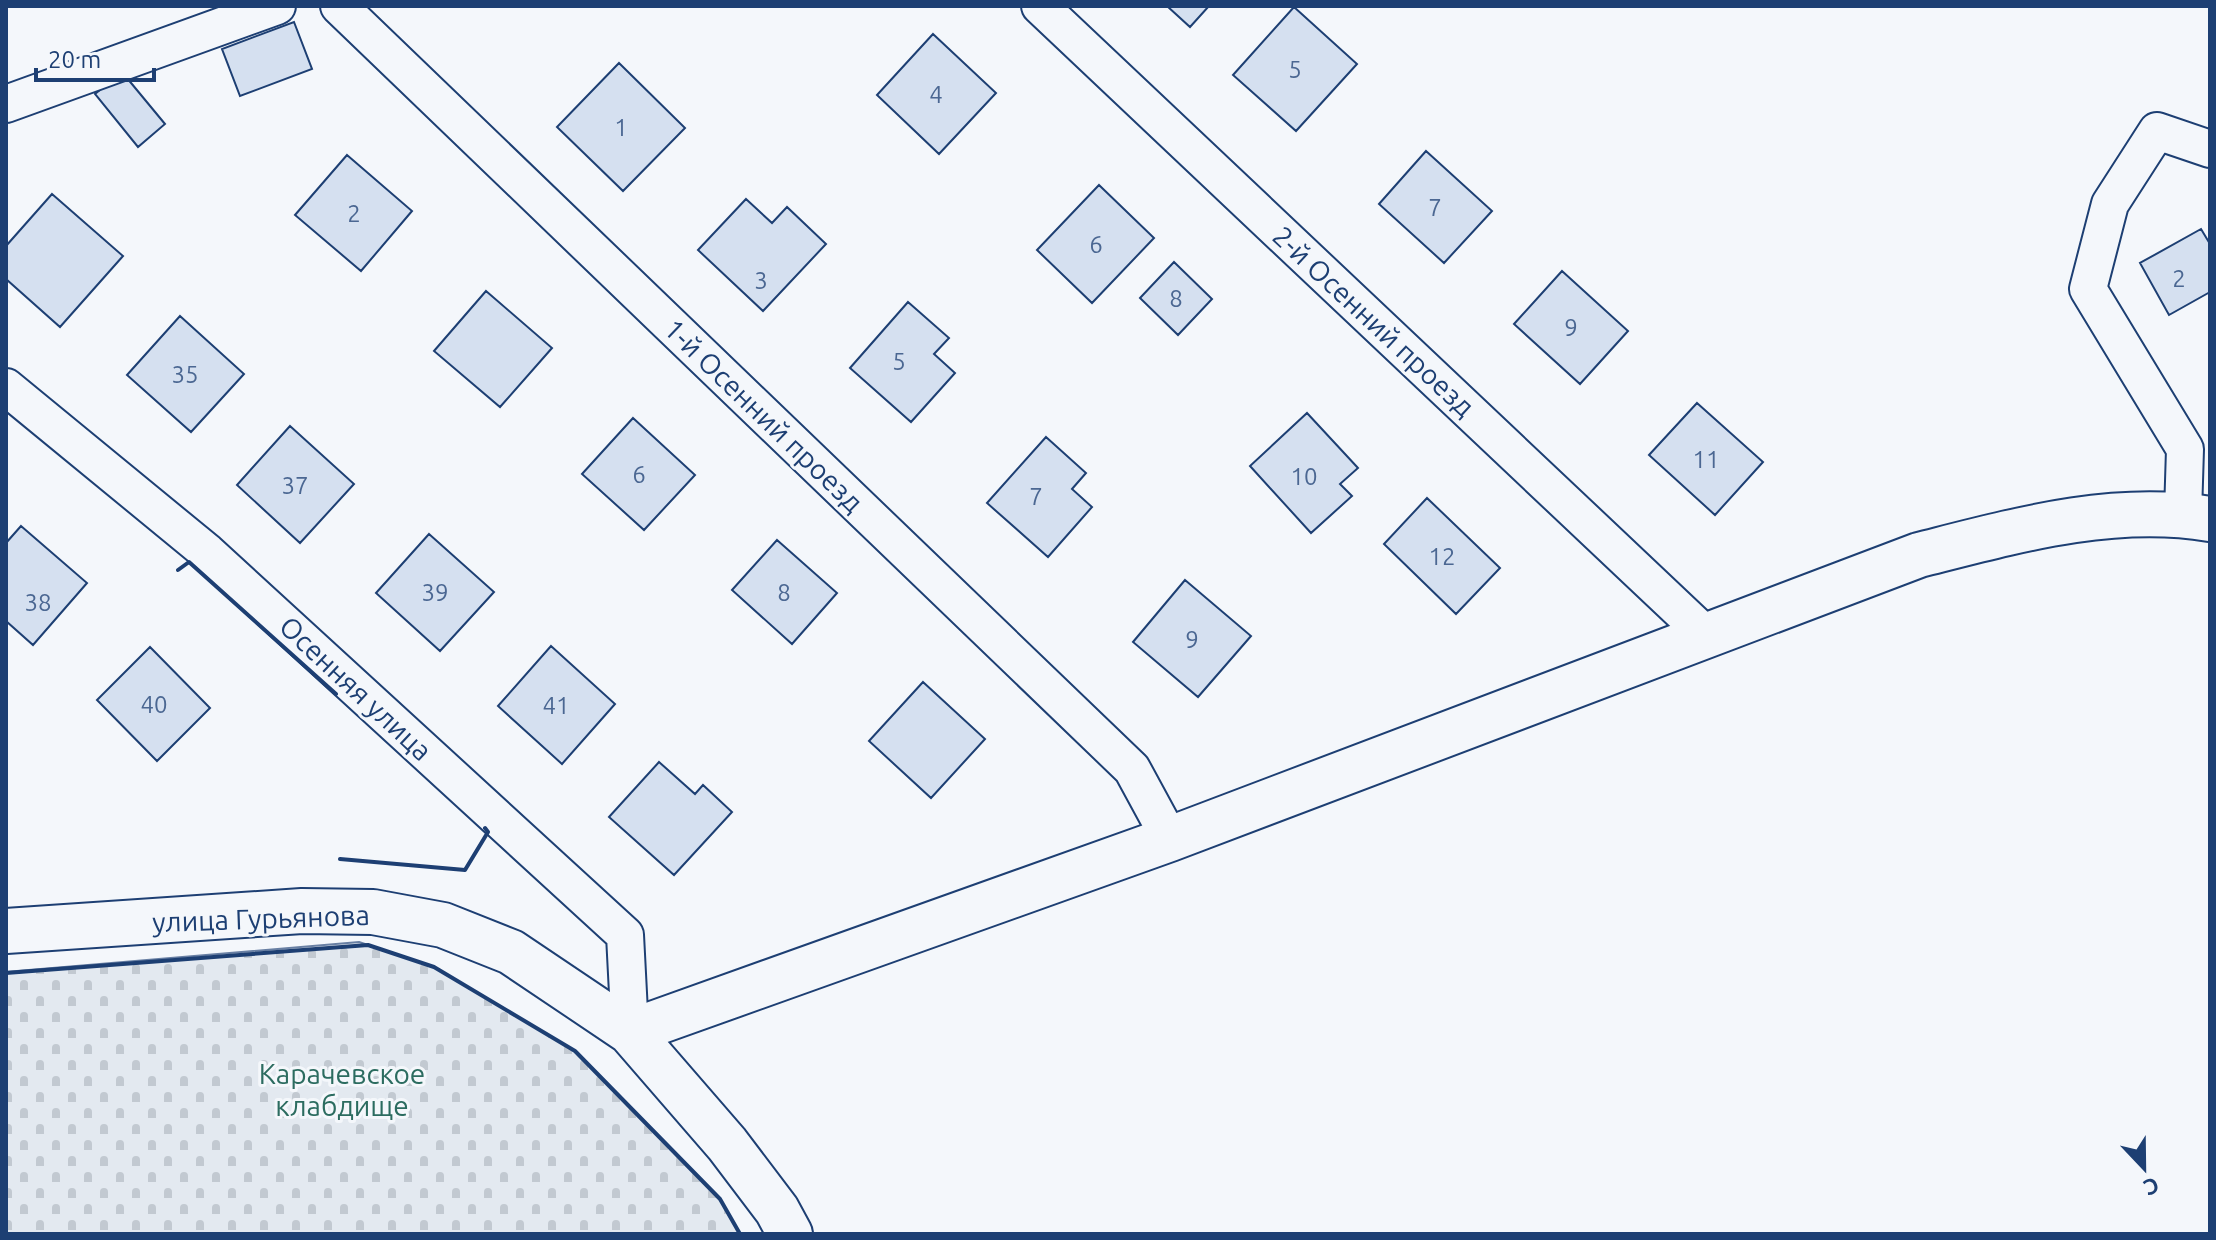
<svg xmlns="http://www.w3.org/2000/svg" width="2216" height="1240" font-family="Ubuntu,sans-serif">
  <style>
    .cemetery { fill: url(#cemetery-stones); stroke: #687fa3; stroke-width: 2 }
    .building { fill: #d5e0f0; stroke: #1d3f73; stroke-width: 2 }
    .lines { fill: none; stroke-linecap: round; stroke-linejoin: round }
    .street-casing { stroke: #1d3f73; stroke-width: 40 }
    .secondary-casing { stroke: #1d3f73; stroke-width: 48 }
    .street { stroke: #f4f7fb; stroke-width: 36 }
    .secondary { stroke: #f4f7fb; stroke-width: 44 }
    .wall { stroke: #1d3f73; stroke-width: 4 }
    .labels { text-anchor: middle; dominant-baseline: central; stroke-width: 6; stroke-linejoin: round; paint-order: stroke }
    .number-label { font-size: 24px; fill: #4b6792 }
    .street-label { font-size: 28px; fill: #1d3f73; stroke: #f4f7fb }
    .park-label { font-size: 28px; fill: #2c6c60; stroke: #f4f7fb }
  </style>
  <defs>
    <pattern id="cemetery-stones" width="16" height="16" patternUnits="userSpaceOnUse" patternTransform="scale(2)"><rect width="16" height="16" fill="#e3e9f0"/><path d="M2 7V4a2 2 0 0 1 4 0v3zM10 15v-3a2 2 0 0 1 4 0v3z" fill="#c2c9d1"/></pattern>
  </defs>
  <rect width="100%" height="100%" fill="#f4f7fb"/>
  <path class="cemetery" d="M 359,942 L 434,967 L 575,1051 L 720,1199 L 740,1234 L 6,1234 L 6,972 Z"/>
  <path class="building" d="M 1167,6 L 1209,6 L 1190,27 Z
    M 1294,7 L 1357,64 L 1296,131 L 1233,75 Z
    M 294,22 L 312,69 L 240,96 L 222,49 Z
    M 933,34 L 996,93 L 939,154 L 877,95 Z
    M 619,63 L 685,128 L 623,191 L 557,127 Z
    M 122,72 L 165,124 L 138,147 L 95,94 Z
    M 1426,151 L 1492,211 L 1444,263 L 1379,204 Z
    M 347,155 L 412,211 L 361,271 L 295,215 Z
    M 1099,185 L 1154,238 L 1092,303 L 1037,250 Z
    M 52,194 L 123,256 L 60,327 L 6,279 L 6,246 Z
    M 746,199 L 772,223 L 787,207 L 826,244 L 763,311 L 698,250 Z
    M 2201,229 L 2210,244 L 2210,292 L 2169,315 L 2140,263 Z
    M 1174,262 L 1212,299 L 1178,335 L 1140,298 Z
    M 1562,271 L 1628,331 L 1580,384 L 1514,324 Z
    M 486,291 L 552,348 L 500,407 L 434,351 Z
    M 908,302 L 949,338 L 934,354 L 955,373 L 911,422 L 850,368 Z
    M 180,316 L 244,374 L 191,432 L 127,375 Z
    M 1697,403 L 1763,462 L 1715,515 L 1649,455 Z
    M 1307,413 L 1358,468 L 1340,484 L 1352,496 L 1311,533 L 1250,466 Z
    M 633,418 L 695,475 L 644,530 L 582,474 Z
    M 290,426 L 354,484 L 300,543 L 237,485 Z
    M 1046,437 L 1086,473 L 1072,489 L 1092,507 L 1048,557 L 987,503 Z
    M 1427,498 L 1500,568 L 1456,614 L 1384,544 Z
    M 21,526 L 87,583 L 33,645 L 6,621 L 6,543 Z
    M 429,534 L 494,592 L 440,651 L 376,593 Z
    M 777,540 L 837,593 L 792,644 L 732,590 Z
    M 1185,580 L 1251,636 L 1198,697 L 1133,642 Z
    M 551,646 L 615,704 L 562,764 L 498,706 Z
    M 150,647 L 210,708 L 157,761 L 97,700 Z
    M 923,682 L 985,739 L 931,798 L 869,741 Z
    M 659,762 L 695,794 L 703,785 L 732,812 L 674,875 L 609,817 Z"/>
  <g class="lines">
    <defs>
      <path id="street" d="M 339,6 L 1132,769 L 1170,839
        M 1040,6 L 1707,636
        M 6,104 L 277,6
        M 6,387 L 207,552 L 625,935 L 630,1032
        M 2183,514 L 2185,449 L 2088,289 L 2110,204 L 2157,131 L 2210,149"/>
      <path id="secondary" d="M 6,931 L 302,911 L 373,912 L 443,925 L 511,952 L 630,1032 L 727,1144 L 777,1210 L 790,1234
        M 630,1032 L 1170,839 L 1919,555 C 2014,531 2111,503 2210,519"/>
    </defs>
    <use href="#street" class="street-casing"/>
    <use href="#secondary" class="secondary-casing"/>
    <use href="#street" class="street"/>
    <use href="#secondary" class="secondary"/>
    <path class="wall" d="M 178,570 L 189,562 L 336,694
      M 340,859 L 465,870 L 488,832 L 485,828
      M 6,973 L 368,945 L 434,967 L 575,1051 L 720,1199 L 740,1234"/>
  </g>
  <g class="labels">
    <g class="number-label">
      <text x="1295" y="69">5</text>
      <text x="936" y="94">4</text>
      <text x="621" y="127">1</text>
      <text x="1435" y="207">7</text>
      <text x="354" y="213">2</text>
      <text x="1096" y="244">6</text>
      <text x="2179" y="278">2</text>
      <text x="761" y="280">3</text>
      <text x="1176" y="298">8</text>
      <text x="1571" y="327">9</text>
      <text x="899" y="361">5</text>
      <text x="185" y="374">35</text>
      <text x="1706" y="459">11</text>
      <text x="639" y="474">6</text>
      <text x="1304" y="476">10</text>
      <text x="295" y="485">37</text>
      <text x="1036" y="496">7</text>
      <text x="1442" y="556">12</text>
      <text x="435" y="592">39</text>
      <text x="784" y="592">8</text>
      <text x="38" y="602">38</text>
      <text x="1192" y="639">9</text>
      <text x="154" y="704">40</text>
      <text x="556" y="705">41</text>
    </g>
    <g class="street-label">
      <text transform="translate(1374 321) rotate(43)">2-й Осенний проезд</text>
      <text transform="translate(764 415) rotate(44)">1-й Осенний проезд</text>
      <text transform="translate(356 688) rotate(43)">Осенняя улица</text>
      <text transform="translate(261 918) rotate(-2)">улица Гурьянова</text>
    </g>
    <g class="park-label">
      <text x="342" y="1073">Карачевское<tspan x="342" dy="32">клабдище</tspan></text>
    </g>
  </g>
  <rect width="2216" height="1240" fill="none" stroke="#1d3f73" stroke-width="16"/>
  <g transform="translate(2144 1168) rotate(158)" stroke="#f4f7fb" stroke-width="6" paint-order="stroke">
  <path d="M0-6L14 30L0 20L-14 30Z" fill="#1d3f73"/>
  <text y="-12" font-size="22" font-weight="bold" text-anchor="middle" fill="#1d3f73">С</text>
  </g>
  <path d="M36 68v12h118v-12" fill="none" stroke="#1d3f73" stroke-width="4"/>
  <text x="48" y="68" font-size="24" fill="#1d3f73" stroke="#f4f7fb" stroke-width="6" paint-order="stroke">20 m</text>
</svg>
